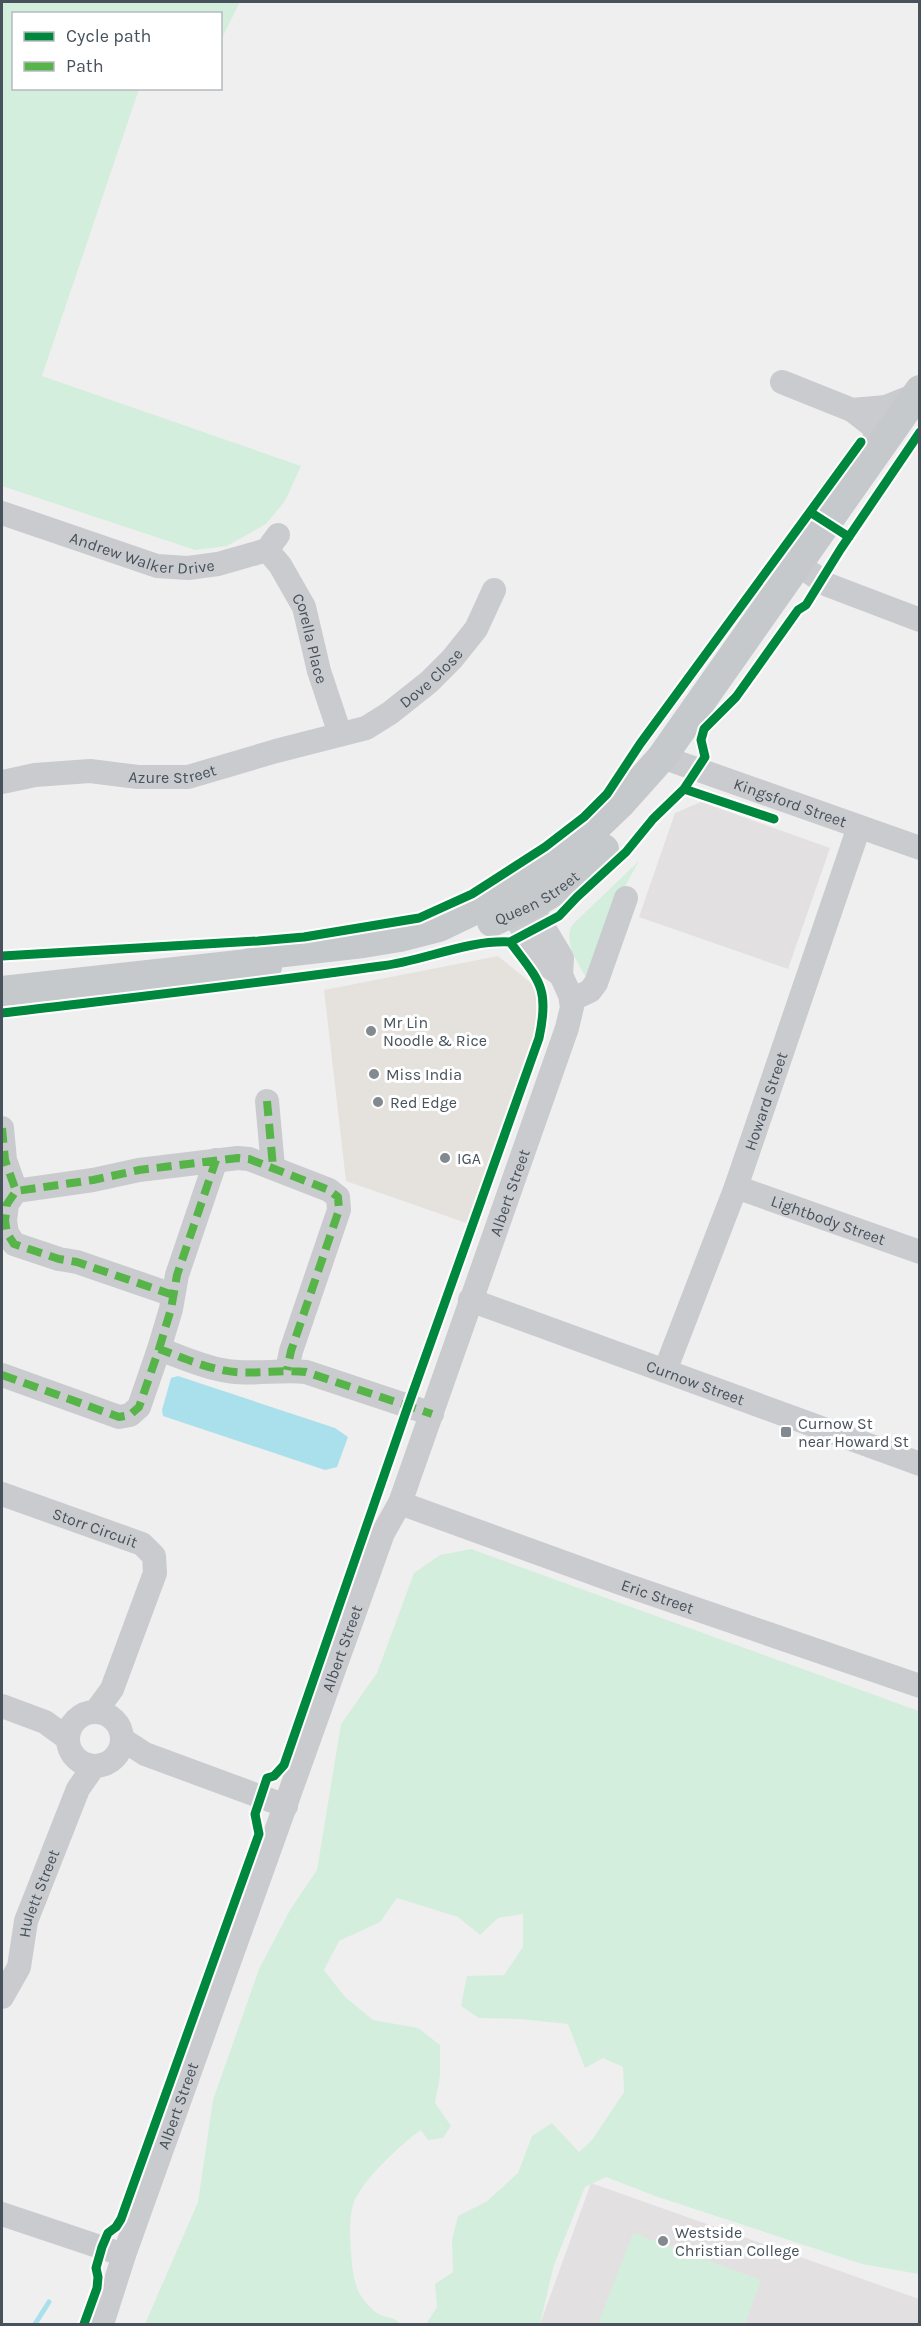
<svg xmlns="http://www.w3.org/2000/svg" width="921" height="2326" font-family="Karla,sans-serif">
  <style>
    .commercial { fill: #e5e2dd }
    .education { fill: #e2e0e1 }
    .green { fill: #d4eedd }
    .water { fill: #a9e0ec }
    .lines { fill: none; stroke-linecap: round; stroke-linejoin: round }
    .stream { stroke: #a9e0ec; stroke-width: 5 }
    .minor { stroke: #c9cbce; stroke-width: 24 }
    .major { stroke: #c6c9cc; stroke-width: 30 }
    .quiet { stroke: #57b448; stroke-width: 8; stroke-dasharray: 15 8; stroke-linecap: butt }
    .cycleway-casing { stroke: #fff; stroke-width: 13 }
    .cycleway { stroke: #00873e; stroke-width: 9 }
    .poi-dot { fill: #82898f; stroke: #fff; stroke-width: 2 }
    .labels { text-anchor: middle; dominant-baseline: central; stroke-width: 6; stroke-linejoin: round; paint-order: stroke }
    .street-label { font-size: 16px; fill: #47525c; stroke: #fff }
    .poi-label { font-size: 16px; fill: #47525c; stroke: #fff; text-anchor: start }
  </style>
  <rect width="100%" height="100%" fill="#f0efef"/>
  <path class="commercial" d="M 498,956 L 536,987 L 536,1029 L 469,1224 L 346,1181 L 324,990 Z"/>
  <path class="education" d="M 701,802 L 830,848 L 788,969 L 639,917 L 675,813 Z
    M 591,2183 L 919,2299 L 919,2324 L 540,2324 Z"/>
  <path class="green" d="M 2,2 L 240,2 L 221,40 L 220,14 L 14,14 L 14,88 L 139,89 L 42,376 L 301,466 L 285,501 L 266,524 L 227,546 L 195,550 L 2,486 Z
    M 639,861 L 617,901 L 587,979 C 578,963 563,943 572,925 Z
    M 471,1549 L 919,1711 L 919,2274 L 862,2264 L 655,2196 L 606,2177 L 585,2187 L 554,2265 L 540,2324 L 426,2324 L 437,2307 L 435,2284 L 453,2272 L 452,2240 L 458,2216 L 486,2202 L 518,2173 L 532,2136 L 552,2123 L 579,2152 L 592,2140 L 624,2092 L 623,2067 L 603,2058 L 585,2068 L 568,2024 L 520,2019 L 479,2018 L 461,2006 L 467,1976 L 504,1975 L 523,1947 L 523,1914 L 498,1918 L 480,1935 L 458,1917 L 397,1898 L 380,1922 L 339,1941 L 324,1970 L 345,1997 L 373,2020 L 418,2028 L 440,2045 L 440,2076 L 435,2103 L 451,2126 L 443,2138 L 428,2140 L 421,2130 C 403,2142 359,2183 353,2205 C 349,2218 350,2237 351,2251 C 352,2266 353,2283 361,2296 C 364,2301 372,2310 377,2313 C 386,2319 392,2315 401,2324 L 145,2324 L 198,2202 L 213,2100 L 259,1969 L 290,1910 L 317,1870 L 341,1724 L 377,1673 L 414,1573 L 440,1555 Z
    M 633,2233 L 761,2280 L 745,2324 L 598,2324 Z"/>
  <path class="water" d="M 178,1376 L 335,1428 L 348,1437 L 337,1467 L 325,1470 L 163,1416 L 162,1410 L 171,1378 Z"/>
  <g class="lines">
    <path class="stream" d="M 35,2324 L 49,2302"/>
    <g class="minor">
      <path d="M 782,382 L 852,410"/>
      <path d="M 875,453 L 875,428 L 852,410 L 886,407 L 916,395"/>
      <path id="s1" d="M 2,513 L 157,566 L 188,568 L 218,564 L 267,550 L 278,535"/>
      <path id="s2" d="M 267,550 L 280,565 L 304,607 L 319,671 L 340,734"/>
      <path d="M 796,563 L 828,585 L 920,620"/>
      <path id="s3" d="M 662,757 L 920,848"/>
      <path id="s4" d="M 2,782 L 35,775 L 90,771 L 138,777 L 188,777 L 276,751 L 366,728 L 390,713 L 429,682 L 452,659 L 476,629 L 494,590"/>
      <path d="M 511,897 L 511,912 L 548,966 L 561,975"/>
      <path d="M 571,1000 L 590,991 L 596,983 L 626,898"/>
      <path d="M 267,1101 L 273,1167"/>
      <path d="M 2,1128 L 5,1160 L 16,1191"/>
      <path id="s5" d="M 736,1187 L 920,1252"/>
      <path d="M 173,1295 L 77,1262 L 59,1259 L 14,1244 L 7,1233 L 5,1221 L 7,1204 L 16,1191 L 93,1180 L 139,1170 L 238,1158 L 249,1159 L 329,1190 L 338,1197 L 339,1210 L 291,1351 L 287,1370"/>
      <path id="s6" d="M 470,1300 L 920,1464"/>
      <path d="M 159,1349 L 171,1309 L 177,1275 L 216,1160"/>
      <path id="s7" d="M 665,1371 L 736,1187 L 859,827"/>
      <path d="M 2,1375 L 119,1417 L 130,1415 L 139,1407 L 159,1349 C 179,1356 200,1366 222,1370 C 249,1376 279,1369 306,1372 L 432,1414"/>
      <path id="s8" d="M 2,1494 L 142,1544 L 154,1556 L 155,1573 L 112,1689 L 96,1711"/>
      <path id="s9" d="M 400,1503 L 623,1584 L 920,1686"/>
      <path d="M 2,1706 L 45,1722 L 67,1738"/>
      <circle cx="95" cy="1739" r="27"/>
      <path d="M 122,1739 L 145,1754 L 286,1806"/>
      <path id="s10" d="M 2,1997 L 19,1967 L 26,1921 L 78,1789 L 94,1766"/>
      <path d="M 2,2214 L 124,2255"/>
      <path id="s11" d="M 102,2324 L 124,2255 L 383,1533 L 400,1503 L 567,1028 L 572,1007 L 570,995 L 561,975 L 562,958 L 530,905 L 515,895"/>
    </g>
    <g class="major">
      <path id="s12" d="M 492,922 C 505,915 517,911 530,905 C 558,892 582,870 604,849"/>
      <path d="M 248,964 L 267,954 L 363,943 L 400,937 L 439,927 L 512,892 L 543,873 L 572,850 L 620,804 L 662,757 L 920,390"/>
      <path d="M 2,991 L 248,964 L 267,967"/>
    </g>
    <path class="quiet" d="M 267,1101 L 273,1167
      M 2,1128 L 5,1160 L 16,1191
      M 173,1295 L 77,1262 L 59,1259 L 14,1244 L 7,1233 L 5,1221 L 7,1204 L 16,1191 L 93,1180 L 139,1170 L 238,1158 L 249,1159 L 329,1190 L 338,1197 L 339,1210 L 291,1351 L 287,1370
      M 159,1349 L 171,1309 L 177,1275 L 216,1160
      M 2,1375 L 119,1417 L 130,1415 L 139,1407 L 159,1349 C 179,1356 200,1366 222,1370 C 249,1376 279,1369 306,1372 L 432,1414"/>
    <defs>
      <path id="cycleway" d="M 849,537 L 810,512 L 861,442
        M 774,819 L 684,789 L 705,757 L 701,740 L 704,729 L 736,697 L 798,610 L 806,605 L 840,550 L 920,432
        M 510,942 L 559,916 L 577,897 L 626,852 L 653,819 L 684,789
        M 2,956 L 258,941 L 304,937 L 419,918 L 472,894 L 545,847 L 584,817 L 607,794 L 640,744 L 810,512
        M 2,1013 C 128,998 255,984 381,966 C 424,961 466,940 510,942 C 539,981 550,987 539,1038 L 408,1406 L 284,1765 L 274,1776 L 267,1778 L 255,1814 L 259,1834 L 121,2219 L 116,2227 L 108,2233 L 102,2247 L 96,2268 L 98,2277 L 97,2288 L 84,2324"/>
    </defs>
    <use href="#cycleway" class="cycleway-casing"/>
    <use href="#cycleway" class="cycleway"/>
  </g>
  <g class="poi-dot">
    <circle cx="371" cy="1031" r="6"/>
    <circle cx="374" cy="1074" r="6"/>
    <circle cx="378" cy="1102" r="6"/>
    <circle cx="445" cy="1158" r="6"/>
    <rect x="780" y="1426" width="12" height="12" rx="3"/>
    <circle cx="663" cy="2241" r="6"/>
  </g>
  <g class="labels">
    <g class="street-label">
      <text stroke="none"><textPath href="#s1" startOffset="147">Andrew Walker Drive</textPath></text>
      <text stroke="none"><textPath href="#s2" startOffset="100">Corella Place</textPath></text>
      <text stroke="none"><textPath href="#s4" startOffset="454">Dove Close</textPath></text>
      <text stroke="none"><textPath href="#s4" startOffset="172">Azure Street</textPath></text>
      <text stroke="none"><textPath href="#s3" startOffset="136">Kingsford Street</textPath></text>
      <text stroke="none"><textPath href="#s12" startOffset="51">Queen Street</textPath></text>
      <text stroke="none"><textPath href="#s7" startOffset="288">Howard Street</textPath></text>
      <text stroke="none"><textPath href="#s11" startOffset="1203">Albert Street</textPath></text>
      <text stroke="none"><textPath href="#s5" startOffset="98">Lightbody Street</textPath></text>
      <text stroke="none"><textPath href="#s6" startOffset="240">Curnow Street</textPath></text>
      <text stroke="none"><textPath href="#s8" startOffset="99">Storr Circuit</textPath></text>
      <text stroke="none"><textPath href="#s9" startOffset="274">Eric Street</textPath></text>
      <text stroke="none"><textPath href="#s11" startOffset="717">Albert Street</textPath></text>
      <text stroke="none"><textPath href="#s10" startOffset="111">Hulett Street</textPath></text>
      <text stroke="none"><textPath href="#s11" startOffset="231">Albert Street</textPath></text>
    </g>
    <g class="poi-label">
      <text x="383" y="1022">Mr Lin<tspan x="383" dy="18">Noodle &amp; Rice</tspan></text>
      <text x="386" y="1074">Miss India</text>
      <text x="390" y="1102">Red Edge</text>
      <text x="457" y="1158">IGA</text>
      <text x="798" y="1423">Curnow St<tspan x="798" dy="18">near Howard St</tspan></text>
      <text x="675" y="2232">Westside<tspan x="675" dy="18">Christian College</tspan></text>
    </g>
  </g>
  <rect width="921" height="2326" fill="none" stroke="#47525c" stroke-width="6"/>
  <rect x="12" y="12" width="210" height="78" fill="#ffffff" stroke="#b5babe" stroke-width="1.5"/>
  <rect x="24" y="32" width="30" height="9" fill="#00873e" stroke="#b5babe" stroke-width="1.5"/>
  <text x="66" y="42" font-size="18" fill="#47525c">Cycle path</text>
  <rect x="24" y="62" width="30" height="9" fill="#57b448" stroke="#b5babe" stroke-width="1.5"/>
  <text x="66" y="72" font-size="18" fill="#47525c">Path</text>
</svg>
